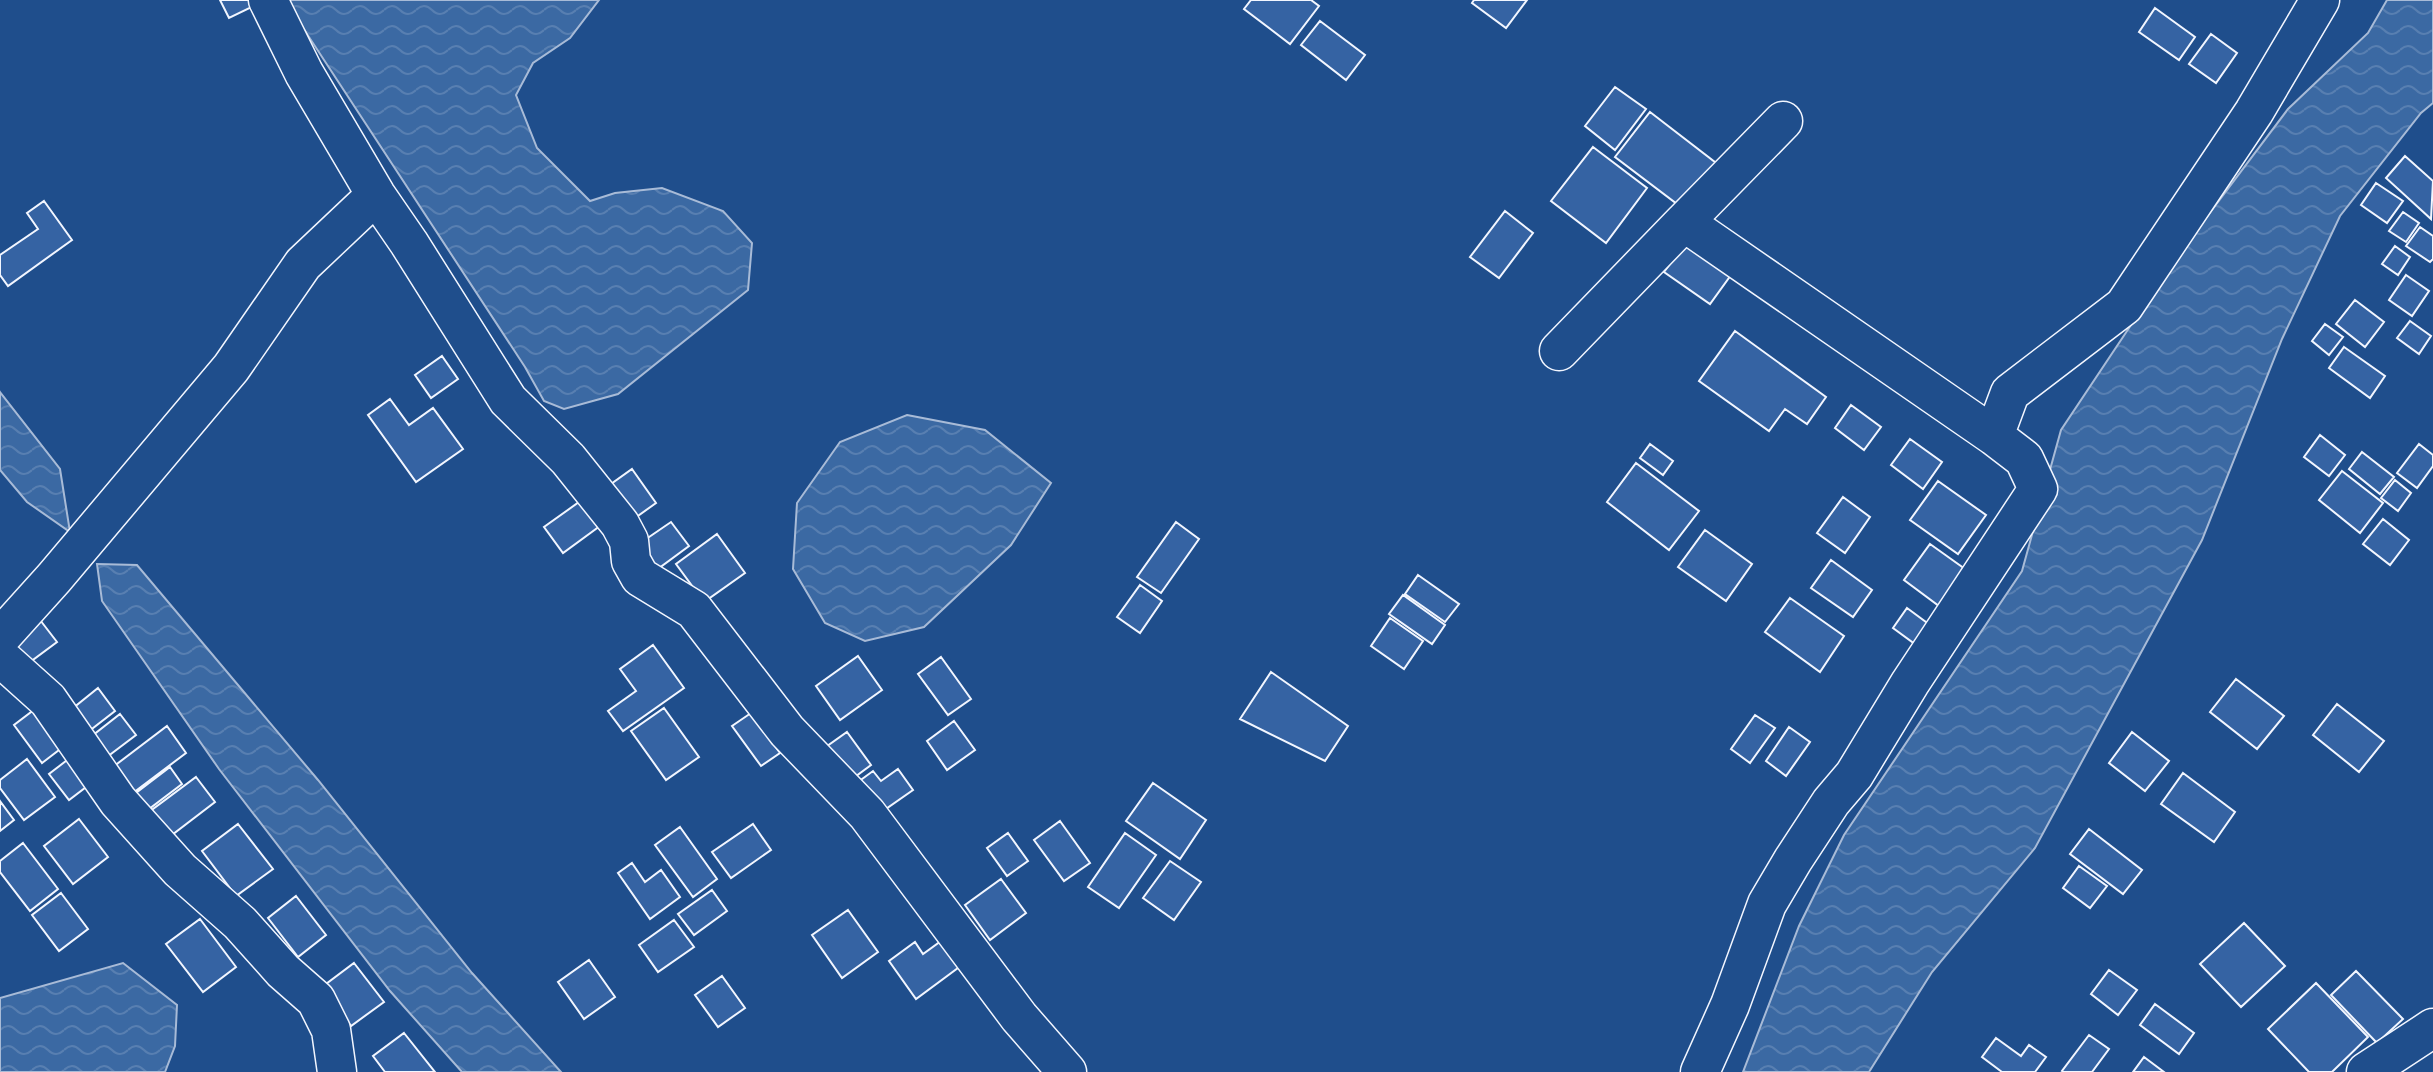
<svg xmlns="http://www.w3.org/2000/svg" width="2433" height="1072" font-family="Arial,sans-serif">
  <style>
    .water { fill: url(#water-waves); stroke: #a8bbd7; stroke-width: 2 }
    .building { fill: #3563a3; stroke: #f2f6ff; stroke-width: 2 }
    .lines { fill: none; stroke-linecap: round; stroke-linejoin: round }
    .minor-casing { stroke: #f2f6ff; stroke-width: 41 }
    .minor { stroke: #1f4e8c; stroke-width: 38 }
  </style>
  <defs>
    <pattern id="water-waves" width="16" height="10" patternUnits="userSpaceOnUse" patternTransform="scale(2)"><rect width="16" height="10" fill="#3b69a3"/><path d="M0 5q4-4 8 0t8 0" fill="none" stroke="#587fb1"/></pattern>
  </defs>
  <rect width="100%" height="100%" fill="#1f4e8c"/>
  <path class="water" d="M 290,0 L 599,0 L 570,38 L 533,63 L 516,95 L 537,148 L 590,201 L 615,193 L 662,188 L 723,211 L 752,243 L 748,290 L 618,394 L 564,409 L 544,401 L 525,367 L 288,5 Z
    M 2387,0 L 2433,0 L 2433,103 L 2421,113 L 2340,216 L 2282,339 L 2202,540 L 2035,848 L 1932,972 L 1869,1072 L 1743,1072 L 1799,926 L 1844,835 L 2022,571 L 2061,430 L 2175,259 L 2288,109 L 2368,33 Z
    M 0,392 L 60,469 L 70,532 L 27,502 L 0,470 Z
    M 907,415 L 985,430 L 1051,483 L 1011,545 L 924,627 L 865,641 L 825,623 L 793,569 L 797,503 L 840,442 Z
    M 97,564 L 137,565 L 318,780 L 472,973 L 561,1072 L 462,1072 L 390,991 L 219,769 L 102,601 Z
    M 123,963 L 177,1005 L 175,1046 L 165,1072 L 0,1072 L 0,998 Z"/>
  <path class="building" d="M 220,0 L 256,0 L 258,4 L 229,18 Z
    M 1251,0 L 1311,0 L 1319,6 L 1290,44 L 1244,9 Z
    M 1474,0 L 1527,0 L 1506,28 L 1472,3 Z
    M 2155,8 L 2195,37 L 2179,60 L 2139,32 Z
    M 1320,21 L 1365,55 L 1346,80 L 1301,45 Z
    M 2211,34 L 2237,53 L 2216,83 L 2189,64 Z
    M 1615,87 L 1646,109 L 1615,150 L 1585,126 Z
    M 1650,112 L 1720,166 L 1685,210 L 1615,157 Z
    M 1593,147 L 1647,188 L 1606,243 L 1551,201 Z
    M 2405,156 L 2433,181 L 2431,219 L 2386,178 Z
    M 2376,183 L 2403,201 L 2387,223 L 2361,205 Z
    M 44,201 L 72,240 L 8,286 L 0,275 L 0,255 L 38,229 L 27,213 Z
    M 1505,211 L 1533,233 L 1499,278 L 1470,257 Z
    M 2403,212 L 2419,223 L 2406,242 L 2389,231 Z
    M 2420,227 L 2433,236 L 2433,259 L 2430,262 L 2406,246 Z
    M 1686,243 L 1731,275 L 1710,304 L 1664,272 Z
    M 2395,246 L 2410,257 L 2398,275 L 2382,264 Z
    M 2406,275 L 2429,291 L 2412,316 L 2389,300 Z
    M 2355,300 L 2384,322 L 2365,347 L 2336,324 Z
    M 2410,321 L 2431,336 L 2419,354 L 2397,338 Z
    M 2325,324 L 2343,337 L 2329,355 L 2312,341 Z
    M 1735,331 L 1826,397 L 1807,424 L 1785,409 L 1769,431 L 1699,381 Z
    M 2344,347 L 2385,376 L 2370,398 L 2329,368 Z
    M 442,356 L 458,379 L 431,398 L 415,375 Z
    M 390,399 L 409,425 L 433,408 L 463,449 L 416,482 L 368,415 Z
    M 1851,405 L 1881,427 L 1864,450 L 1835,428 Z
    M 2320,435 L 2345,455 L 2329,476 L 2304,457 Z
    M 1910,439 L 1942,462 L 1923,489 L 1891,465 Z
    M 1650,444 L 1673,461 L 1663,475 L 1640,458 Z
    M 2419,444 L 2433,455 L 2433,466 L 2417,488 L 2397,473 Z
    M 2362,452 L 2394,477 L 2380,494 L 2349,469 Z
    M 1636,463 L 1699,511 L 1669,550 L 1607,502 Z
    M 632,469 L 656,503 L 628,523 L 604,489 Z
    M 2342,471 L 2383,503 L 2360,533 L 2319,500 Z
    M 2395,480 L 2411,493 L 2398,511 L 2381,498 Z
    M 1938,481 L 1986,515 L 1958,554 L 1910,520 Z
    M 586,497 L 604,523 L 563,553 L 544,527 Z
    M 1843,497 L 1870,517 L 1845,553 L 1817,533 Z
    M 2383,519 L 2409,540 L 2390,565 L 2363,544 Z
    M 671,522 L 689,546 L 655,571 L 636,546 Z
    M 1176,522 L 1199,539 L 1161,593 L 1137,577 Z
    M 1705,530 L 1752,564 L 1726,601 L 1678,567 Z
    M 717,534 L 745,573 L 704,602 L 676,564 Z
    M 1930,544 L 1965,569 L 1939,606 L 1904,580 Z
    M 1831,560 L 1872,590 L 1853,617 L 1811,588 Z
    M 1418,575 L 1459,604 L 1445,622 L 1405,594 Z
    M 1140,585 L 1162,601 L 1140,633 L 1117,617 Z
    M 1403,595 L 1445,625 L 1432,644 L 1389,614 Z
    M 1790,598 L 1844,636 L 1820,672 L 1765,632 Z
    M 1907,608 L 1934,628 L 1919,647 L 1893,628 Z
    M 37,616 L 57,642 L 26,665 L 7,639 Z
    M 1390,618 L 1423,641 L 1404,669 L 1371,646 Z
    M 653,645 L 684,688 L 623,731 L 608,711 L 636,691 L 620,669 Z
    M 858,656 L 882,690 L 840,720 L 816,686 Z
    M 941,657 L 971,699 L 948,715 L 918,674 Z
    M 1271,672 L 1348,726 L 1325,761 L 1240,719 Z
    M 2236,679 L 2284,716 L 2257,749 L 2210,712 Z
    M 98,688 L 115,711 L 84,735 L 67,713 Z
    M 43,703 L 72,740 L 42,763 L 14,725 Z
    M 2337,704 L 2384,741 L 2359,772 L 2313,735 Z
    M 664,708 L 699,757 L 666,780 L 631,731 Z
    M 751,713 L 780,753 L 761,766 L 732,726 Z
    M 120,714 L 136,735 L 99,763 L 83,743 Z
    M 1755,715 L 1775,728 L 1750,763 L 1731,749 Z
    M 954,721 L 975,750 L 947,770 L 927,741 Z
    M 167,726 L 186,753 L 125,799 L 105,773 Z
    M 1789,727 L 1810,742 L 1786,776 L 1766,761 Z
    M 847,732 L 871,765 L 848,782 L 823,749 Z
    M 2132,732 L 2169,761 L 2145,791 L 2109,763 Z
    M 75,754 L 94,781 L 69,800 L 49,774 Z
    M 27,759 L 55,797 L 24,820 L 0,788 L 0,780 Z
    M 170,767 L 182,784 L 145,812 L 132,796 Z
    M 898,769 L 913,790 L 880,813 L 858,782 L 873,771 L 881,781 Z
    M 2183,773 L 2235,812 L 2214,842 L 2161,804 Z
    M 196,777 L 215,802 L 164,841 L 145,815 Z
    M 1153,783 L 1206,820 L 1180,859 L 1126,821 Z
    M 0,801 L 14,820 L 0,831 Z
    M 79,819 L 108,857 L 73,884 L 44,846 Z
    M 1060,821 L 1090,863 L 1064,881 L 1034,840 Z
    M 238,824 L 273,869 L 236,896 L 202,851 Z
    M 753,824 L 771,850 L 731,878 L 712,852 Z
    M 680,827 L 717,879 L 693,897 L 655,845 Z
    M 2089,829 L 2142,870 L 2123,894 L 2070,854 Z
    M 1008,833 L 1028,861 L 1007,876 L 987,848 Z
    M 1125,833 L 1156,855 L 1119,908 L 1088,887 Z
    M 23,843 L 58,889 L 30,911 L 0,872 L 0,861 Z
    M 1170,861 L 1201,882 L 1174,920 L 1143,898 Z
    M 632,863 L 645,882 L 661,870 L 680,897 L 650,919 L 618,873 Z
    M 2079,866 L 2107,886 L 2090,908 L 2063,888 Z
    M 1001,879 L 1026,913 L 990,940 L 965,905 Z
    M 712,890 L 727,911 L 694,935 L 678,914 Z
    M 61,893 L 88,929 L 59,951 L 32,915 Z
    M 296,896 L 326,935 L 298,957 L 268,918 Z
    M 848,910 L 878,952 L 842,978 L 812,935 Z
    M 200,919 L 236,967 L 203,992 L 166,944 Z
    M 674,920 L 694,947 L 658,972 L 639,945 Z
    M 2244,923 L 2285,966 L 2241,1007 L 2200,964 Z
    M 948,936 L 966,962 L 916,999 L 889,961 L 915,942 L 923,954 Z
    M 589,960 L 615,997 L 584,1019 L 558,982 Z
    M 354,963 L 384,1002 L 351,1026 L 322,987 Z
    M 2109,970 L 2137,990 L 2118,1015 L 2091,994 Z
    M 2356,971 L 2403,1019 L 2377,1043 L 2331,995 Z
    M 722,976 L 745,1008 L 718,1027 L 695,995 Z
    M 2316,983 L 2368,1037 L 2332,1072 L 2309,1072 L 2268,1029 Z
    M 2155,1004 L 2194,1033 L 2179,1054 L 2140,1025 Z
    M 404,1033 L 435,1072 L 385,1072 L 373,1056 Z
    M 2089,1035 L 2109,1049 L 2092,1072 L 2064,1072 L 2062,1071 Z
    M 1996,1038 L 2021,1056 L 2029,1045 L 2046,1057 L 2035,1072 L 2002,1072 L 1982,1057 Z
    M 2144,1057 L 2164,1072 L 2133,1072 Z"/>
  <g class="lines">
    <defs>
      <path id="minor" d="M 268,0 L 304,73 L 376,195 L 409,243 L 508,400 L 568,459 L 620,524 L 629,541 L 631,561 L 640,577 L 694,610 L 787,731 L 867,814 L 1019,1017 L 1067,1072
        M 1783,121 L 1684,222 L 1994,436
        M 1559,351 L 1684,222
        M 0,638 L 54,578 L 231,368 L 303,264 L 376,195
        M 0,657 L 48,700 L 118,801 L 180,870 L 240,923 L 283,971 L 316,1000 L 331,1030 L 337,1072
        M 1700,1072 L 1730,1005 L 1767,904 L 1793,860 L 1831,802 L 1854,775 L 1910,683 L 2038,489 L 2024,459 L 1994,436 L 2010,393 L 2124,306 L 2254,112 L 2320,0
        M 2366,1072 L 2433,1028"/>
    </defs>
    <use href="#minor" class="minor-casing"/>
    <use href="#minor" class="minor"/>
  </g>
</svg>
